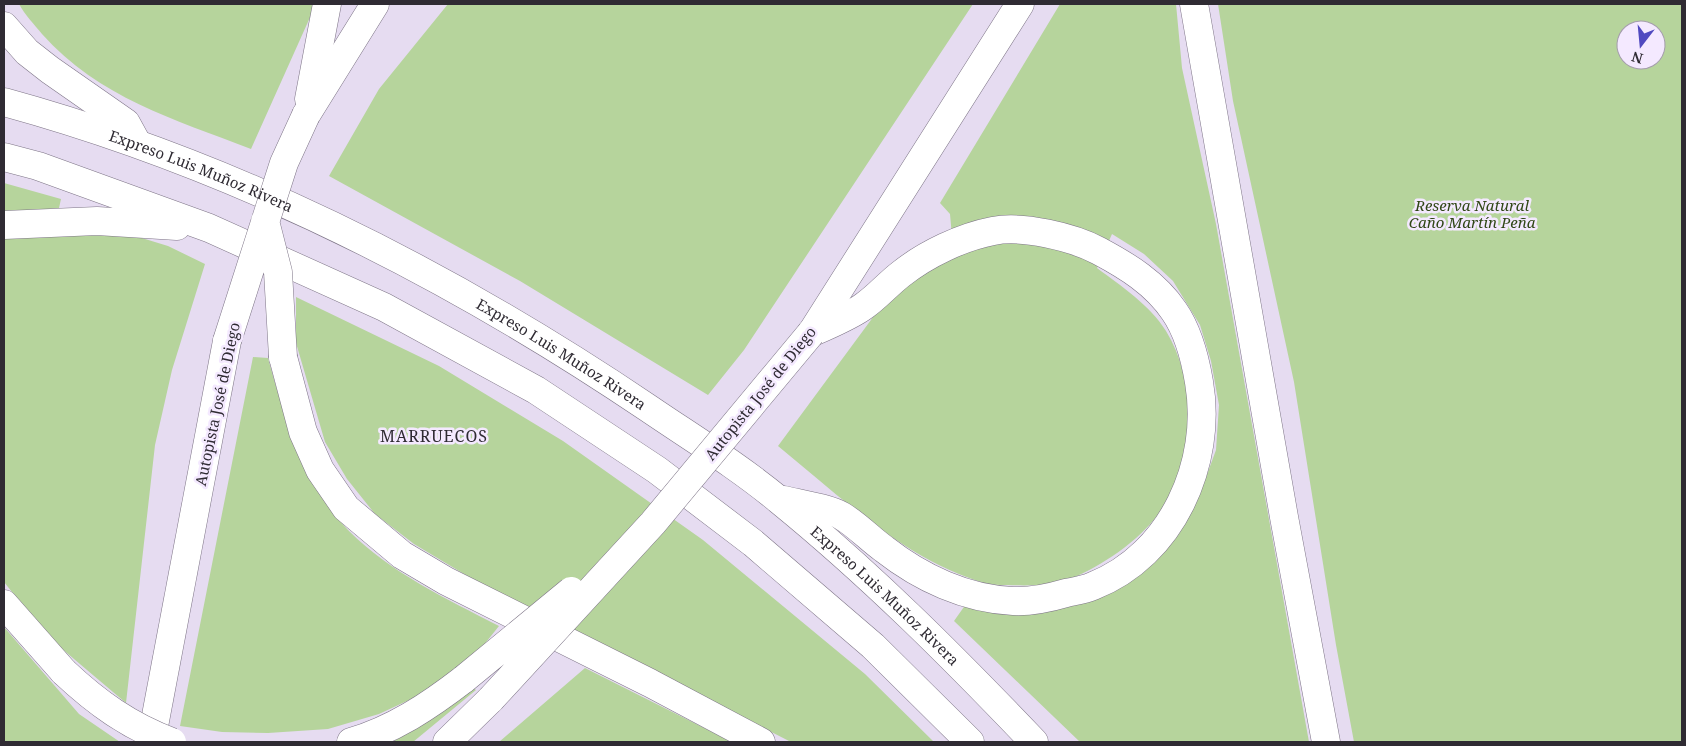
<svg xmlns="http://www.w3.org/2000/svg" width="1686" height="746" font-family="'Noto Serif',serif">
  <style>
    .green { fill: #b6d49c; fill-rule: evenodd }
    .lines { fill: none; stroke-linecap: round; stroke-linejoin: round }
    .highway-casing { stroke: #7e7587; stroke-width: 29 }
    .highway { stroke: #fff; stroke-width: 28 }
    .highway-bridge-casing { stroke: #7e7587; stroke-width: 29; stroke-linecap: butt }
    .highway-bridge { stroke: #fff; stroke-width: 28 }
    .labels { text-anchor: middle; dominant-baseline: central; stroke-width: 5; stroke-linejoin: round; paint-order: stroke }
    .street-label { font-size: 15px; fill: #2f2b33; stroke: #f4e9ff }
    .park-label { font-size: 15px; font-style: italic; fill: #304716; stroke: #f4e9ff }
    .neighbourhood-label { font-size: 16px; letter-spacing: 1px; fill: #2f2b33; stroke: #f4e9ff }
  </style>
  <rect width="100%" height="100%" fill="#e6dcf1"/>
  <path class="green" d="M 19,4 L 316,4 L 251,149 C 174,119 99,98 42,34 C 34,24 25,15 19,4 Z
    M 448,4 L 973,4 L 744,350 L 708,395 L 520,281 L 329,176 L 379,89 Z
    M 1060,4 L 1176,4 L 1182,68 L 1216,224 L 1309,742 L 1080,742 L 954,621 L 966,604 L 1154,561 L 1179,534 L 1202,488 L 1216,450 L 1219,405 L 1211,361 L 1200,325 L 1173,281 L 1144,254 L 1112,234 L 1097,268 C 1121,286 1150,305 1166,331 C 1194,377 1196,444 1172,492 C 1155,529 1114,559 1077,576 C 1056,586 1030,586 1007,585 C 1000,585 991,585 984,583 C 904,559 842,498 778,446 L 882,305 L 915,276 L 954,258 L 950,214 L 940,203 Z
    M 1218,4 L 1682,4 L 1682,742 L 1354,742 L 1336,645 L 1294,382 L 1233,101 ZM 1626,30 L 1656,30 L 1656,60 L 1626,60 Z
    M 4,183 L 61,199 L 59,208 L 4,213 Z
    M 12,234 L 132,235 L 168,246 L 205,264 L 172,370 L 155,445 L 126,703 L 48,637 L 4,582 L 4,236 Z
    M 296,297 L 439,366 L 563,441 L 703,540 L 865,674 L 934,742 L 791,742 L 474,580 L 414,544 L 375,514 L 347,479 L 325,442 L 296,343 Z
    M 253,357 L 268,358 C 285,419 304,485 349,531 C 391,573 447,599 499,626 L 471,661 L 435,688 L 379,714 L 328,729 L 268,733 L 222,732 L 180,726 Z
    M 4,627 L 79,714 L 120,742 L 4,742 Z
    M 585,668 L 732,742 L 499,742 Z
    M 472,687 L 476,690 L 413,742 L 392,742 L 424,723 Z"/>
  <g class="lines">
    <defs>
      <g id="highway">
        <path d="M 1194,4 L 1284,517 L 1326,742"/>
        <path d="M 4,26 L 27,52 L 50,70 L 126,123 L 137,143"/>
        <path d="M 309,99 L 327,4"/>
        <path id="s1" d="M 4,102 C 234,165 451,275 648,408 C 692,438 738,466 779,500 C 870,574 953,657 1034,742"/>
        <path d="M 306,115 L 375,4"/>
        <path d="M 4,157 L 38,166 L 209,228 L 384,307 L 536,390 L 657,470 L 753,543 L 873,646 L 970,742"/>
        <path d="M 4,225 L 97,221 L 177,226"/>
        <path d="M 812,332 L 1020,4"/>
        <path d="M 283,357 L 303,432 L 320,470 L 346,508 L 402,555 L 446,581 L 650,683 L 761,742"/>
        <path d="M 784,500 C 801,504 828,508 842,516 C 857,525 870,539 884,549 C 921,578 966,599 1013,601 C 1032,602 1049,598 1066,593 C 1075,591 1084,590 1093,586 C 1172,555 1213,463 1199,382 C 1195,358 1188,331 1174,311 C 1155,283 1127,266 1099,251 C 1073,237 1022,225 993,231 C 962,237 926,254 901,274 C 888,284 877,297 864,306 C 849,317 828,325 811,333"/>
        <path d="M 4,604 L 64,672"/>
        <path d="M 151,742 L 227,341"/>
        <path d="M 351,742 C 393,730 429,706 464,679"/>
        <path d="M 447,742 L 491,699"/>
      </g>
    </defs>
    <use href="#highway" class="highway-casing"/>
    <use href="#highway" class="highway"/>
    <defs>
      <path id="highway-bridge" d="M 265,221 L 278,272 L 283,357
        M 227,341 L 284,163 L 306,115
        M 64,672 C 97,703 129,726 172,742
        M 464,679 L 571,591
        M 491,699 L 653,523 L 811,333"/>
    </defs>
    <use href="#highway-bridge" class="highway-bridge-casing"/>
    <use href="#highway-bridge" class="highway-bridge"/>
  </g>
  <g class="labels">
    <g class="street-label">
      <text stroke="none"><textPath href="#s1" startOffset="209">Expreso Luis Muñoz Rivera</textPath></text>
      <text stroke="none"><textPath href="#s1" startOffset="614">Expreso Luis Muñoz Rivera</textPath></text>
      <text transform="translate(760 393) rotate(-51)">Autopista José de Diego</text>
      <text transform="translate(217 404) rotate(-78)">Autopista José de Diego</text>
      <text stroke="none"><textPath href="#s1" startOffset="1019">Expreso Luis Muñoz Rivera</textPath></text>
    </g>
    <g class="park-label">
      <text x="1472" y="205">Reserva Natural<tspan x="1472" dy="17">Caño Martín Peña</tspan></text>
    </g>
    <g class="neighbourhood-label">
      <text x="434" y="436">MARRUECOS</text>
    </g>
  </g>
  <rect width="1686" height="746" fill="none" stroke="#2f2b33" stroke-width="10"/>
  <g transform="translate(1641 45) rotate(196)"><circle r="24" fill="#f4e9ff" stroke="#a59dad"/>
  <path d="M0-4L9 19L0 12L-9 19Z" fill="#5049c0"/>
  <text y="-8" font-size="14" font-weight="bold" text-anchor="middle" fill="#2f2b33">N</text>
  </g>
</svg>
